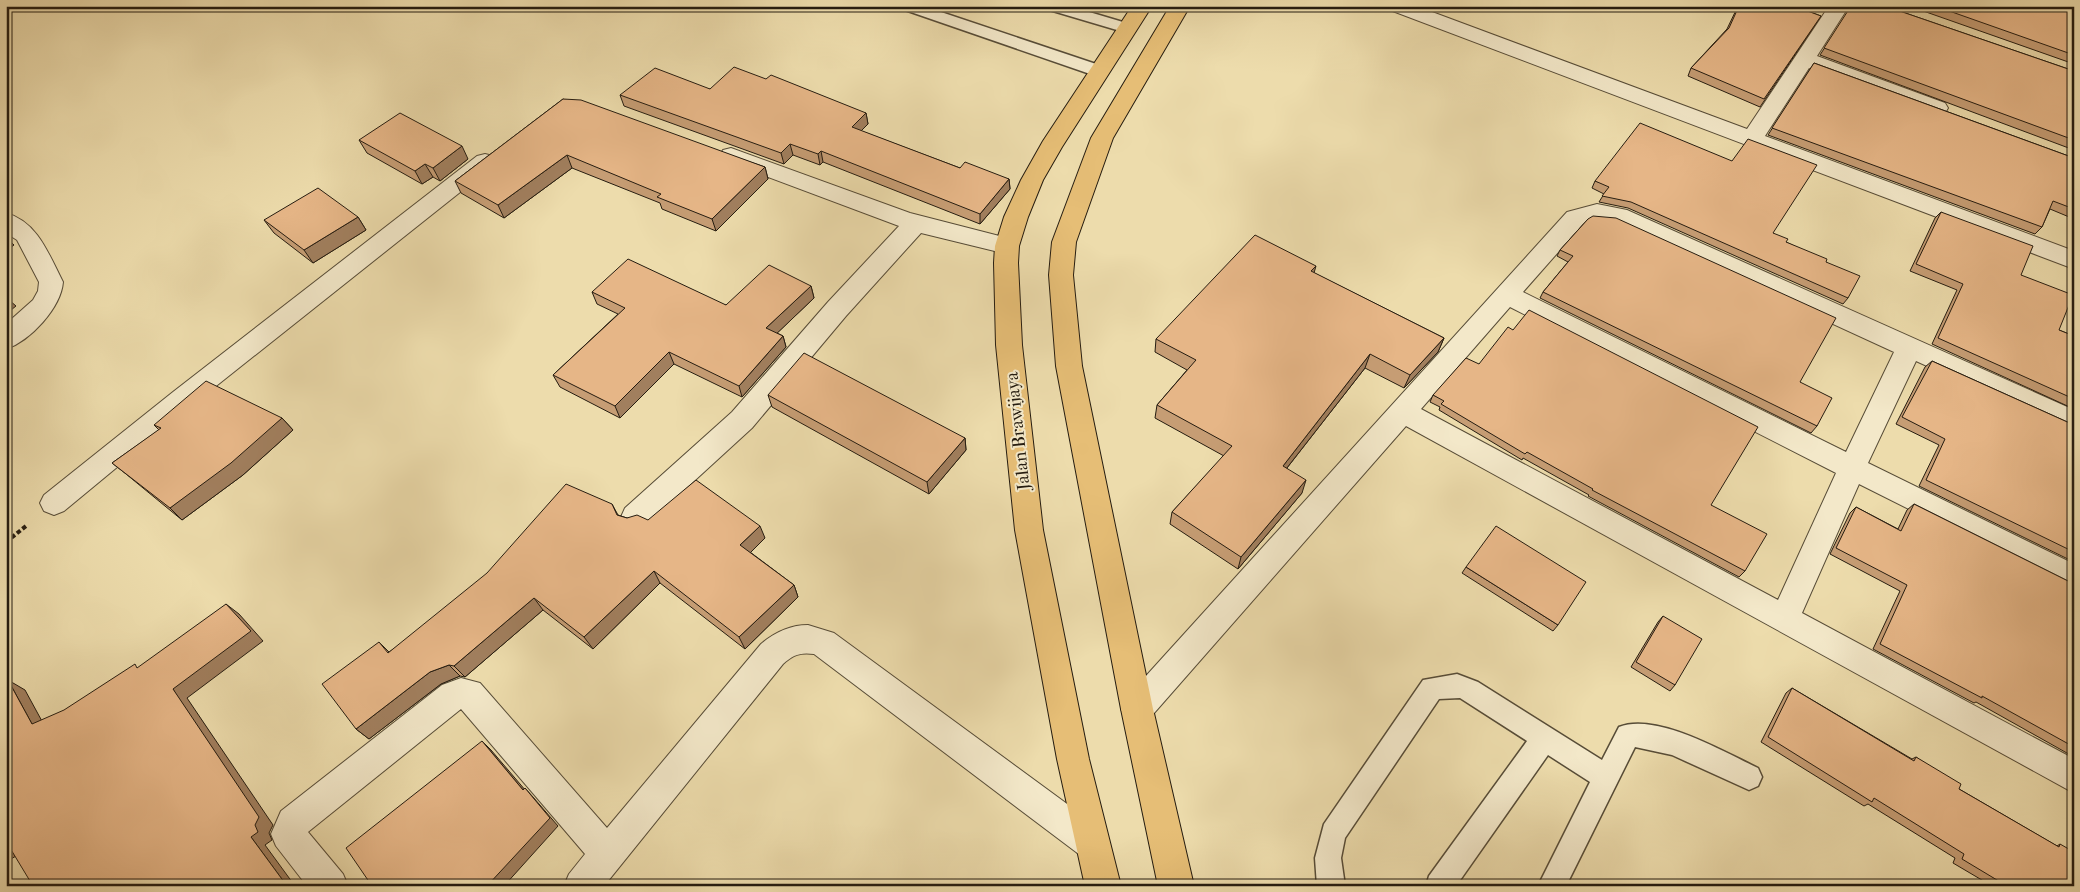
<svg xmlns="http://www.w3.org/2000/svg" width="2080" height="892" font-family="'IM FELL French Canon',serif">
  <style>
    .lines { fill: none; stroke-linecap: round; stroke-linejoin: round }
    .service-casing { stroke: #574c37; stroke-width: 3 }
    .minor-casing { stroke: #574c37; stroke-width: 2 }
    .trunk-casing { stroke: #251c10; stroke-width: 2 }
    .path { stroke: #251c10; stroke-width: 4; stroke-dasharray: 4.5 2.5; stroke-linecap: butt }
    .service { fill: #f3e8c9; fill-rule: evenodd }
    .minor { fill: #f3e8c9; fill-rule: evenodd }
    .trunk { fill: #e6be76; fill-rule: evenodd }
    .wall { fill: #c69d74; stroke: #251c10 }
    .shaded-wall { fill: #a17f5e; stroke: #251c10 }
    .building { fill: #e6b687; stroke: #251c10 }
    .labels { text-anchor: middle; dominant-baseline: central; stroke-width: 4; stroke-linejoin: round; paint-order: stroke }
    .street-label { font-size: 18px; fill: #251c10; stroke: #f3e8c9 }
  </style>
  <rect width="100%" height="100%" fill="#eddcac"/>
  <filter id="stains"><feTurbulence type="fractalNoise" baseFrequency=".004" numOctaves="4"/><feColorMatrix values="0 0 0 0 .2 0 0 0 0 .09 0 0 0 0 .02 0 0 0 .5 -.17"/></filter>
  <radialGradient id="worn" r=".72"><stop offset=".6" stop-color="#630" stop-opacity="0"/><stop offset="1" stop-color="#630" stop-opacity=".3"/></radialGradient>
  <g class="lines">
    <defs>
      <path id="service" d="M 899,6 L 923,6 L 1105,67 L 1107,71 L 1105,75 L 1093,75 L 902,9 Z
        M 1043,6 L 1069,6 L 1133,25 L 1135,28 L 1127,33 L 1046,9 Z
        M 1457,674 L 1478,682 L 1602,760 L 1619,727 C 1656,712 1724,752 1758,768 L 1762,777 L 1758,786 L 1749,790 L 1672,755 L 1635,747 L 1566,886 L 1538,886 L 1590,782 L 1548,755 L 1456,886 L 1426,886 L 1429,876 L 1527,741 L 1460,698 L 1439,699 L 1345,838 L 1341,858 L 1345,886 L 1317,886 L 1315,858 L 1324,824 L 1423,680 Z"/>
      <path id="minor" d="M 1387,6 L 1416,6 L 1747,129 L 1829,6 L 1849,6 L 1817,56 L 1945,103 L 1948,108 L 1945,113 L 1937,115 L 1929,113 L 1809,68 L 1765,136 L 2074,251 L 2074,269 L 1390,10 Z
        M 731,148 L 910,213 L 1015,240 L 1019,246 L 1015,252 L 1007,254 L 921,233 L 846,316 L 752,428 L 645,526 L 635,529 L 625,526 L 621,517 L 625,508 L 732,412 L 828,302 L 899,226 L 723,160 L 720,155 L 723,150 Z
        M 485,154 L 493,156 L 496,161 L 493,166 L 191,406 L 64,511 L 54,515 L 44,511 L 40,503 L 44,495 L 173,392 L 477,156 Z
        M 1597,204 L 1627,210 L 2074,410 L 2074,433 L 1916,361 L 1868,463 L 2074,564 L 2074,592 L 1859,484 L 1802,613 L 2074,759 L 2074,793 L 1406,426 L 1148,720 L 1137,724 L 1126,720 L 1121,709 L 1126,698 L 1567,212 ZM 1589,221 L 1613,223 L 1894,352 L 1846,452 L 1523,292 L 1583,224 ZM 1510,307 L 1836,473 L 1778,600 L 1421,409 Z
        M 6,213 C 38,222 49,255 63,282 C 61,308 30,341 6,349 L 6,324 L 33,300 L 38,291 L 39,282 L 17,240 L 6,233 Z
        M 808,625 L 834,633 L 1104,831 L 1109,843 L 1104,855 L 1092,860 L 1080,855 L 814,654 C 800,652 793,655 783,664 L 604,886 L 564,886 L 569,874 L 585,854 L 461,709 L 308,832 L 343,874 L 348,886 L 307,886 L 276,846 L 271,834 L 281,811 L 442,685 L 461,678 L 480,683 L 607,828 L 761,644 C 774,633 790,625 808,625 Z"/>
      <path id="trunk" d="M 1132,6 L 1152,6 L 1062,147 L 1043,180 L 1028,217 L 1019,246 L 1018,263 L 1022,345 L 1043,530 L 1089,759 L 1121,886 L 1085,886 L 1057,759 L 1015,530 L 996,345 L 994,263 L 995,246 L 1004,217 L 1021,180 L 1043,141 Z
        M 1170,6 L 1190,6 L 1113,138 L 1076,242 L 1073,275 L 1082,366 L 1153,709 L 1194,886 L 1158,886 L 1121,709 L 1056,366 L 1049,275 L 1052,242 L 1091,138 Z"/>
    </defs>
    <use href="#service" class="service-casing"/>
    <use href="#minor" class="minor-casing"/>
    <use href="#trunk" class="trunk-casing"/>
    <path class="path" d="M 6,542 L 26,526"/>
    <use href="#service" class="service"/>
    <use href="#minor" class="minor"/>
    <use href="#trunk" class="trunk"/>
  </g>
  <path class="wall" d="M 1738,6 L 1794,6 L 1821,16 L 1760,107 L 1688,76 L 1691,68 L 1727,29 Z
    M 1818,6 L 1827,6 L 1825,9 Z
    M 1850,6 L 1885,6 L 2074,71 L 2074,150 L 1820,55 L 1851,7 Z
    M 1909,6 L 1981,6 L 1991,10 L 1991,6 L 2074,6 L 2074,64 Z
    M 1814,63 L 2074,158 L 2074,219 L 2050,209 L 2042,227 L 2035,234 L 1768,135 Z
    M 710,89 L 866,113 L 868,124 L 861,131 L 960,168 L 1009,179 L 1010,189 L 980,224 L 823,162 L 820,165 L 793,155 L 784,164 L 624,106 L 620,95 Z
    M 563,99 L 765,167 L 768,179 L 716,231 L 662,209 L 660,203 L 572,168 L 504,218 L 461,193 L 455,181 Z
    M 359,140 L 468,159 L 440,181 L 433,177 L 422,184 L 367,153 Z
    M 1595,181 L 1773,233 L 1786,242 L 1826,262 L 1848,298 L 1843,304 L 1628,208 L 1599,202 L 1604,194 L 1592,188 Z
    M 1941,212 L 2021,275 L 2059,330 L 2074,336 L 2074,409 L 1932,344 L 1957,290 L 1910,271 L 1935,218 Z
    M 358,217 L 366,230 L 313,263 L 274,233 L 264,220 Z
    M 1588,219 L 1800,382 L 1817,426 L 1811,433 L 1540,298 L 1543,292 L 1568,262 L 1557,256 L 1560,250 Z
    M 1314,273 L 1444,338 L 1438,352 L 1404,388 L 1365,368 L 1287,468 L 1302,493 L 1238,569 L 1170,524 L 1172,512 L 1224,456 L 1155,418 L 1157,405 L 1187,370 L 1155,352 L 1156,339 Z
    M 811,286 L 814,298 L 777,333 L 783,336 L 786,347 L 742,397 L 674,364 L 620,418 L 560,387 L 553,375 L 618,314 L 597,304 L 592,292 L 726,305 Z
    M 1932,361 L 2074,425 L 2074,562 L 1919,486 L 1939,445 L 1896,424 L 1925,367 Z
    M 768,395 L 965,438 L 966,450 L 929,494 L 772,407 Z
    M 1433,395 L 1711,505 L 1745,571 L 1739,577 L 1588,496 L 1589,495 L 1523,458 L 1522,460 L 1439,410 L 1440,407 L 1430,402 Z
    M 282,418 L 293,430 L 243,475 L 182,520 L 126,474 L 112,463 L 159,430 L 154,425 Z
    M 612,504 L 618,515 L 627,518 L 765,538 L 750,552 L 794,585 L 798,597 L 745,649 L 660,583 L 593,649 L 543,610 L 465,677 L 460,676 L 441,684 L 369,739 L 356,729 L 379,642 L 389,652 Z
    M 1914,504 L 2074,584 L 2074,757 L 1976,702 L 1974,703 L 1873,649 L 1900,591 L 1830,554 L 1850,513 L 1856,507 L 1898,529 L 1907,510 Z
    M 1466,567 L 1558,625 L 1553,631 L 1462,573 Z
    M 1663,616 L 1675,685 L 1670,691 L 1631,667 L 1658,622 Z
    M 1792,688 L 1912,759 L 1916,757 L 1959,789 L 2057,846 L 2060,844 L 2074,886 L 1992,886 L 1953,863 L 1955,858 L 1868,804 L 1864,806 L 1761,742 L 1786,693 Z"/>
  <path class="shaded-wall" d="M 866,113 L 868,124 L 854,138 L 852,127 Z
    M 790,144 L 793,155 L 784,164 L 781,153 Z
    M 462,146 L 468,159 L 440,181 L 433,168 Z
    M 821,151 L 823,162 L 820,165 L 818,154 Z
    M 567,155 L 572,168 L 504,218 L 498,205 Z
    M 425,164 L 433,177 L 422,184 L 415,171 Z
    M 765,167 L 768,179 L 716,231 L 712,219 Z
    M 1009,179 L 1010,189 L 980,224 L 980,214 Z
    M 358,217 L 366,230 L 313,263 L 304,250 Z
    M 7,238 L 14,245 L 6,251 L 6,239 Z
    M 1316,266 L 1312,280 L 1311,271 Z
    M 811,286 L 814,298 L 770,340 L 766,328 Z
    M 9,300 L 16,306 L 6,314 L 6,302 Z
    M 783,336 L 786,347 L 742,397 L 739,386 Z
    M 1444,338 L 1438,352 L 1404,388 L 1410,375 Z
    M 669,352 L 674,364 L 620,418 L 615,406 Z
    M 1370,354 L 1365,368 L 1279,478 L 1283,466 Z
    M 282,418 L 293,430 L 243,475 L 182,520 L 170,508 Z
    M 965,438 L 966,450 L 929,494 L 927,482 Z
    M 1306,480 L 1302,493 L 1238,569 L 1241,557 Z
    M 760,526 L 765,538 L 745,558 L 740,545 Z
    M 654,571 L 660,583 L 593,649 L 584,637 Z
    M 794,585 L 798,597 L 745,649 L 739,637 Z
    M 534,598 L 543,610 L 465,677 L 454,666 Z
    M 226,604 L 239,614 L 263,641 L 187,698 L 273,825 L 269,833 L 272,840 L 265,845 L 295,886 L 287,886 L 251,837 L 173,689 Z
    M 449,665 L 460,676 L 441,684 L 369,739 L 356,729 L 430,672 Z
    M 8,680 L 25,690 L 49,734 L 32,724 Z
    M 482,741 L 491,750 L 532,798 L 523,790 Z
    M 525,788 L 533,797 L 558,826 L 504,886 L 487,886 Z
    M 6,843 L 7,843 L 26,850 L 6,862 Z"/>
  <path class="building" d="M 1739,6 L 1794,6 L 1821,16 L 1764,99 L 1691,68 L 1729,28 Z
    M 1851,6 L 1885,6 L 2074,71 L 2074,140 L 1824,48 Z
    M 1935,6 L 1980,6 L 1995,11 L 1996,6 L 2074,6 L 2074,55 Z
    M 1814,63 L 2074,158 L 2074,209 L 2053,201 L 2042,227 L 1772,128 Z
    M 734,67 L 766,79 L 771,75 L 866,113 L 852,127 L 960,168 L 965,162 L 1009,179 L 980,214 L 821,151 L 818,154 L 790,144 L 781,153 L 620,95 L 655,68 L 710,89 Z
    M 563,99 L 581,100 L 765,167 L 712,219 L 657,197 L 661,194 L 567,155 L 498,205 L 455,181 Z
    M 400,113 L 462,146 L 433,168 L 425,164 L 415,171 L 359,140 Z
    M 1640,123 L 1732,161 L 1748,139 L 1817,165 L 1773,233 L 1788,239 L 1786,242 L 1827,259 L 1826,262 L 1860,276 L 1848,298 L 1631,202 L 1602,196 L 1609,187 L 1595,181 Z
    M 318,188 L 358,217 L 304,250 L 264,220 Z
    M 1941,212 L 2033,246 L 2021,275 L 2073,295 L 2059,330 L 2074,336 L 2074,399 L 1938,338 L 1963,284 L 1916,264 Z
    M 1593,216 L 1616,218 L 1836,318 L 1800,382 L 1832,398 L 1817,426 L 1543,292 L 1573,256 L 1560,250 L 1588,219 Z
    M 1255,235 L 1316,266 L 1311,271 L 1444,338 L 1410,375 L 1370,354 L 1283,466 L 1306,480 L 1241,557 L 1172,512 L 1232,446 L 1157,405 L 1196,360 L 1156,339 Z
    M 628,259 L 726,305 L 769,265 L 811,286 L 766,328 L 783,336 L 739,386 L 669,352 L 615,406 L 553,375 L 625,308 L 592,292 Z
    M 1529,310 L 1758,427 L 1711,505 L 1767,534 L 1745,571 L 1592,490 L 1593,489 L 1527,452 L 1525,454 L 1441,404 L 1444,401 L 1433,395 L 1466,358 L 1479,364 L 1508,327 L 1513,330 Z
    M 804,353 L 965,438 L 927,482 L 768,395 Z
    M 1932,361 L 2074,425 L 2074,552 L 1926,480 L 1945,439 L 1902,417 Z
    M 206,381 L 282,418 L 231,463 L 170,508 L 112,463 L 161,428 L 154,425 Z
    M 696,480 L 760,526 L 740,545 L 794,585 L 739,637 L 654,571 L 584,637 L 534,598 L 454,666 L 449,665 L 430,672 L 356,729 L 322,684 L 379,642 L 388,653 L 487,573 L 566,484 L 612,504 L 617,515 L 627,518 L 637,515 L 648,520 Z
    M 1914,504 L 2074,584 L 2074,747 L 1982,696 L 1982,698 L 1880,644 L 1907,585 L 1836,548 L 1856,507 L 1901,531 Z
    M 1496,526 L 1586,582 L 1558,625 L 1466,567 Z
    M 226,604 L 251,631 L 173,689 L 259,817 L 255,825 L 258,832 L 251,837 L 287,886 L 33,886 L 7,843 L 6,843 L 6,681 L 8,680 L 32,724 L 64,710 L 135,664 L 137,668 Z
    M 1663,616 L 1702,639 L 1675,685 L 1636,662 Z
    M 1792,688 L 1914,761 L 1916,757 L 1961,784 L 1959,789 L 2059,847 L 2060,844 L 2074,852 L 2074,886 L 2013,886 L 2012,885 L 2012,886 L 2007,886 L 1962,859 L 1964,854 L 1874,798 L 1872,802 L 1768,737 Z
    M 482,741 L 523,790 L 525,788 L 550,818 L 487,886 L 372,886 L 346,848 Z"/>
  <g class="labels">
    <g class="street-label">
      <text transform="translate(1018 431) rotate(-96)">Jalan Brawijaya</text>
    </g>
  </g>
  <rect width="2080" height="892" fill="none" stroke="#eddcac" stroke-width="25"/>
  <rect x="8" y="8" width="2065" height="877" fill="none" stroke="#251c10" stroke-width="2.5"/>
  <rect x="12" y="12" width="2055" height="867" fill="none" stroke="#251c10"/>
  <rect width="100%" height="100%" filter="url(#stains)"/>
  <rect width="100%" height="100%" fill="url(#worn)"/>
</svg>
